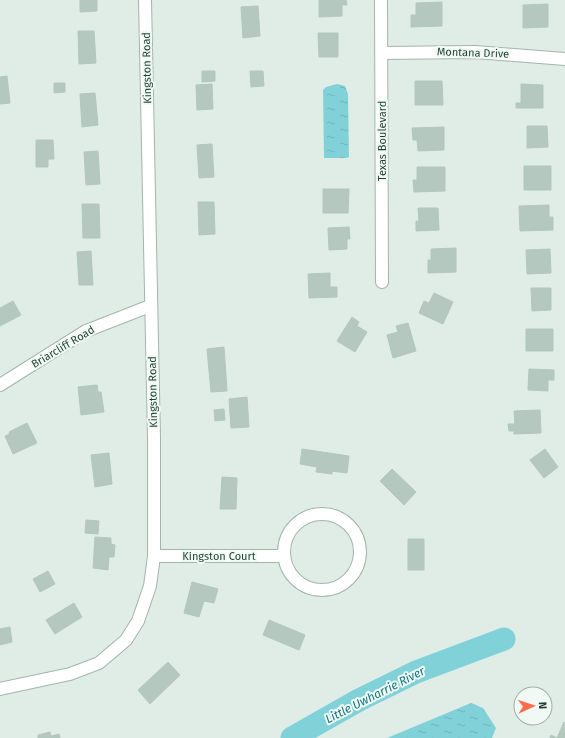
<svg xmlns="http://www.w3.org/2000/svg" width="565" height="738" font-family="'Fira Sans',sans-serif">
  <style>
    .water { fill: url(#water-ripples) }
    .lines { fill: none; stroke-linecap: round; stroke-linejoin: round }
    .river { stroke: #81d1d9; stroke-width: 23 }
    .building { fill: #b5c8bf; stroke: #b2c7bd }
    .minor-casing { stroke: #a2b5ad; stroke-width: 14 }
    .minor { stroke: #fff; stroke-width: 12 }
    .labels { text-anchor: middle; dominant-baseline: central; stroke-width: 4; stroke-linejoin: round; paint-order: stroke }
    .street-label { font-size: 11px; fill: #1f3f34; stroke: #f1f9f4 }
    .water-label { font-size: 12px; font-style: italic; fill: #127782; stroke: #f1f9f4 }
  </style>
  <defs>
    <pattern id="water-ripples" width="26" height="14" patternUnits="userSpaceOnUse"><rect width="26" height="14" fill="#81d1d9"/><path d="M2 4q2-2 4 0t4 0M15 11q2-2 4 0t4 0" fill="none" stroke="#6fb4bb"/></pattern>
  </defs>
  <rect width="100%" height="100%" fill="#e0ede6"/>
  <path class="water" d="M 337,84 L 345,86 L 348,94 L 349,157 L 346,158 L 324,158 L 323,90 L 326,87 Z
    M 471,703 L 483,708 L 496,728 L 492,738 L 387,738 Z"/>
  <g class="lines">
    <path class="river" d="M 292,738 L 359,700 L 416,672 L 504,639"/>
  </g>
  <path class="building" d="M 80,0 L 97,0 L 97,11 L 80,12 Z
    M 319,0 L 346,0 L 347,5 L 342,5 L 342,16 L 319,17 Z
    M 442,2 L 442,26 L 411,27 L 411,15 L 416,15 L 416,3 Z
    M 548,4 L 548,27 L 523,28 L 523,5 Z
    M 258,6 L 260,36 L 243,38 L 241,7 Z
    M 78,31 L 94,31 L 96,63 L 79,64 Z
    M 318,33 L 338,33 L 338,57 L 319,57 Z
    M 202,71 L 215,71 L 215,81 L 202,82 Z
    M 250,71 L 263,71 L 264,86 L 251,87 Z
    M 7,76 L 10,103 L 0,104 L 0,77 Z
    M 415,81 L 442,81 L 443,105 L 415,105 Z
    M 54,83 L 65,83 L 65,92 L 54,93 Z
    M 212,84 L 213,109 L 197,110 L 196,85 Z
    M 521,84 L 543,85 L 543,108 L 516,108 L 516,103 L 521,103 Z
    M 95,93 L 98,125 L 82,127 L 80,94 Z
    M 527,126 L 547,126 L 548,147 L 527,148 Z
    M 444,127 L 444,150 L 418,151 L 417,140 L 413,140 L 412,128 Z
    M 36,140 L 53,140 L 54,159 L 48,159 L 48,167 L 36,167 Z
    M 212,144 L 214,177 L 199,178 L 197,145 Z
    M 98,151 L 100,184 L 86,185 L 84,152 Z
    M 524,166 L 551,166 L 551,190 L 524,190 Z
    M 417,167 L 445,167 L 445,191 L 414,192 L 413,180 L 417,180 Z
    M 323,189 L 349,189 L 348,213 L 323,213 Z
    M 198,202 L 214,202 L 215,234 L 199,235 Z
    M 82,204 L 99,204 L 100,238 L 83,238 Z
    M 549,205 L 549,217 L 553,217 L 553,230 L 520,231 L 519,206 Z
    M 418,208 L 438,208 L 439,230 L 416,231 L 416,221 L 419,221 Z
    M 349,227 L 350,239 L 347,239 L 347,249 L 329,250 L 328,228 Z
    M 456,248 L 456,272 L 428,273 L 428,260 L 431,260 L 431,249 Z
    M 550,249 L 551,273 L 527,274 L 526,250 Z
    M 91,251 L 93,285 L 79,285 L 77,252 Z
    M 330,273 L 330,287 L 337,287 L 337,297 L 309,298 L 308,274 Z
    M 531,288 L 551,288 L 551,310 L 532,311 Z
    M 434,293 L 453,302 L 443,324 L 419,313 L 424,301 L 429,303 Z
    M 13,301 L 21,315 L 0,326 L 0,308 Z
    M 352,317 L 359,322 L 357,326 L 367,332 L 355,352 L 337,341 Z
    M 408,323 L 416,351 L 393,358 L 387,335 L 398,332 L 396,326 Z
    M 526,329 L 553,329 L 553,351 L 526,351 Z
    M 224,347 L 227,391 L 211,392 L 207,349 Z
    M 529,369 L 554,370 L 554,380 L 548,380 L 548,391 L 528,390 Z
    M 97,385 L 98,392 L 101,392 L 104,412 L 81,415 L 78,387 Z
    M 247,397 L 249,427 L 231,428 L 229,399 Z
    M 224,409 L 225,420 L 215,421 L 214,410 Z
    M 540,410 L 541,433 L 514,434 L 514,431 L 509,431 L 508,424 L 515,424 L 514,411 Z
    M 27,423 L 37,443 L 13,454 L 5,436 L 10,434 L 9,432 Z
    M 302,449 L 349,456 L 347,473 L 332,471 L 332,474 L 316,472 L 317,467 L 300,464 Z
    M 545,449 L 558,467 L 544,478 L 530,460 Z
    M 109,453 L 112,484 L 95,487 L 91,455 Z
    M 392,469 L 416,492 L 404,505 L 380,481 Z
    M 222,477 L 237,478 L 236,509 L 220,509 Z
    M 86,520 L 99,521 L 98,534 L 85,533 Z
    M 95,537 L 111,538 L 111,544 L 115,545 L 114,557 L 109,557 L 108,570 L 93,568 Z
    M 408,539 L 424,539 L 424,570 L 408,570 Z
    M 48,571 L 55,584 L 40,592 L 33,579 Z
    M 192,582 L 218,589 L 214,603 L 204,601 L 199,617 L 184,613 Z
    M 74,603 L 82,617 L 55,634 L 46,620 Z
    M 269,620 L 305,635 L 299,650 L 263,635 Z
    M 10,627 L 12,642 L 0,645 L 0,629 Z
    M 168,662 L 180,675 L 150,704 L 138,690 Z
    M 564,722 L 565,738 L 550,738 L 551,735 L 557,738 Z
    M 50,732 L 51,736 L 59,734 L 60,738 L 38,738 L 38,735 Z"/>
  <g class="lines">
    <defs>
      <path id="minor" d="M 381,0 L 382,282
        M 382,53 L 475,52 L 565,59
        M 0,385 L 86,331 L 150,306
        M284 552a38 38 0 1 1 76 0a38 38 0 1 1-76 0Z
        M 154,556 L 284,556
        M 0,689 L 70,674 L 99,663 L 126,640 L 138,621 L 150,586 L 154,556 L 154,438 L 145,0"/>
    </defs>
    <use href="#minor" class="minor-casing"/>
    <use href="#minor" class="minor"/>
  </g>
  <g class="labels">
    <g class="street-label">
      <text transform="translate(473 53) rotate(2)">Montana Drive</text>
      <text transform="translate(147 68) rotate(-91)">Kingston Road</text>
      <text transform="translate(382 141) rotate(-90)">Texas Boulevard</text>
      <text transform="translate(63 347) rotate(-31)">Briarcliff Road</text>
      <text transform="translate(153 392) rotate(-91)">Kingston Road</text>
      <text x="219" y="556">Kingston Court</text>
    </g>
    <g class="water-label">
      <text transform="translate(375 695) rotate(-27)">Little Uwharrie River</text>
    </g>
  </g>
  <g transform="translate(533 706) rotate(87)"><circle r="19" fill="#f1f9f4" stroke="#9dafa7"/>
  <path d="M0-3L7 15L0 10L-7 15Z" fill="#ff6b4c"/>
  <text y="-6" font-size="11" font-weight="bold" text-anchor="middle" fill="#1f3f34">N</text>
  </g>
</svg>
